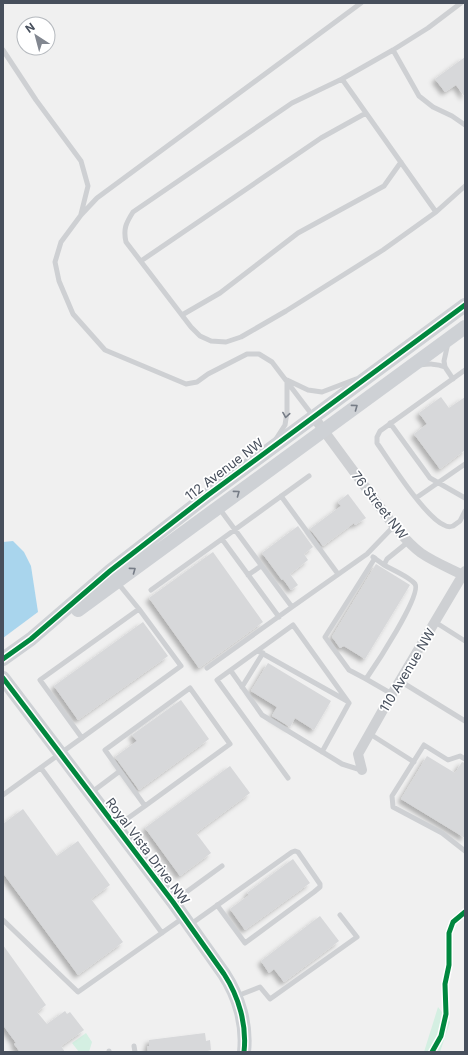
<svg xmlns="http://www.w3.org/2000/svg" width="468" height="1055" font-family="Inter,sans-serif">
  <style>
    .green { fill: #d4efe2 }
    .water { fill: #a9d5ed }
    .building { fill: #d7d8da; filter: url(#shadow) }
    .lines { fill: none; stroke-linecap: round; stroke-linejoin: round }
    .lane { stroke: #ced0d3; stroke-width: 5 }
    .street { stroke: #ced0d3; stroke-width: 10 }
    .secondary { stroke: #ced1d5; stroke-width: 14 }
    .cycleway-casing { stroke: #fff; stroke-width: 8 }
    .cycleway { stroke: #00873e; stroke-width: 5 }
    .oneway { stroke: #767c86 }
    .labels { text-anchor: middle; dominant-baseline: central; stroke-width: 3.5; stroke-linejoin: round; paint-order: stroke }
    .street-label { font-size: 13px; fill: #474f5c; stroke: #fff }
  </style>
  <defs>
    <filter id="shadow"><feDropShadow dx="-3.5" dy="3.5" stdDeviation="2" flood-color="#0004"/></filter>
  </defs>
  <rect width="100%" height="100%" fill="#f0f0f0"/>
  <path class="green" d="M 438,1007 L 450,1022 L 440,1052 L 424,1052 Z
    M 86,1033 L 92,1042 L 89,1052 L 79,1052 L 72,1043 Z"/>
  <path class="water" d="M 13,541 L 24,552 L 31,566 L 38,612 L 3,638 L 3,542 Z"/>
  <path class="building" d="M 465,57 L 465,97 L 456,85 L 445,92 L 435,79 Z
    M 441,397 L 449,408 L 465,397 L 465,450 L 440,469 L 414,434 L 427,424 L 419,413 Z
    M 348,494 L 366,518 L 355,525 L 354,523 L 323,546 L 310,529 L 341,506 L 338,502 Z
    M 298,526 L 313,547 L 304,554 L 308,560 L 290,574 L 298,585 L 291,590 L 283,579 L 282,580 L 262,553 Z
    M 213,552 L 263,622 L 199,668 L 149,598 Z
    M 376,564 L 410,585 L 365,659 L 344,646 L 340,648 L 332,637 Z
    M 143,622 L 168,656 L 78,720 L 54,686 Z
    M 268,663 L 331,701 L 314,730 L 295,718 L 290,727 L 272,716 L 277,707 L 251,691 Z
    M 181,700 L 209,739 L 139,790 L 115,757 L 137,741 L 132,735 Z
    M 427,756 L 455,773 L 462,762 L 465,763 L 465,838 L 401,799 Z
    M 230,766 L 250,793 L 196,833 L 211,853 L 180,876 L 145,828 Z
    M 23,809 L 57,856 L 78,841 L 110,885 L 91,899 L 123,942 L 78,975 L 3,873 L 3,824 Z
    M 293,859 L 310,883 L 245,930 L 230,909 L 249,895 L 247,893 Z
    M 320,916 L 339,941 L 284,982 L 274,969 L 269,973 L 261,961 Z
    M 3,945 L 46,1005 L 37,1012 L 47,1024 L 65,1011 L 67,1014 L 70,1012 L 84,1030 L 61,1046 L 65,1052 L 20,1052 L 14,1044 L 16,1043 L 3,1025 Z
    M 205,1033 L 206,1041 L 210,1040 L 211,1050 L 207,1051 L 207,1052 L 148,1052 L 147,1046 L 149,1046 L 149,1040 Z"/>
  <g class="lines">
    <path class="lane" d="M 461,3 L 428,28 L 393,50 L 342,79 L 292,103 L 133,212 C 126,223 123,229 126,242 L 191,327 L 200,336 L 211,341 L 226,342 L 241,337 L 286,311 L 383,250 L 436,212 L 465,186
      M 3,50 L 36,100 L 81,161 L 88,186 L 81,214
      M 393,50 L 419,96 L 433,107 L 452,116 L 465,125
      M 342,79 L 436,212
      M 141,261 L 321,138 L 366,113
      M 182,315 L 220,293 L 298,233 L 384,186 L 401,162
      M 419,365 C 428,364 436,363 445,367 L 444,361 L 448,343
      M 445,367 L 453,379
      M 465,370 L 380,431 L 377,437 L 377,443 C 390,462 425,517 444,525 C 447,527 450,527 453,526 L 460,521 L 465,511
      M 313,416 L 272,362 L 259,354 L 247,354 L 208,374 L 197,382 L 186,384 L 105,350 L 73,314 L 59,281 L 55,262 L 61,242 L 81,215 L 97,198 L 361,3
      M 390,423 L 430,478 L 465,498
      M 276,439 L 285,425 L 287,412 L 287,380 L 308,390 L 322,392 L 356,379
      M 281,496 L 338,574
      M 416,498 L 465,464
      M 222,539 L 309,476
      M 373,557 L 384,565 L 387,559 L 408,542
      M 384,565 C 391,569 410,577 415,584 C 422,595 375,666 366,679 L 392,694
      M 248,575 L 261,566
      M 151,590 L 222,539 L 279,617
      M 292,607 L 367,554 L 394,526
      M 435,622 L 465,641
      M 258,651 L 347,701
      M 207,668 L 292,607 L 219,508
      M 231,671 L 262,715 L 342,764 L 361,770
      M 366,679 L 349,670 L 325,637 L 375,558
      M 400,681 L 465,721
      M 242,687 L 263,653
      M 190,688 L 230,744 L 145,806 L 105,750 Z
      M 370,734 L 414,762
      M 82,738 L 40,680 L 139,609
      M 322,752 L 349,703
      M 465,759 L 460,756 L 448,760 L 424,745 L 392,796 L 393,807 L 442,833 L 465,851
      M 41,768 L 162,933
      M 288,778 L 217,680 L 293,625 L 349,703
      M 92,792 L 120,771
      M 3,795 L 181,666 L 139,609 L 117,582
      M 117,826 L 145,806
      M 174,901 L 222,866
      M 3,920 L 78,992 L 183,918
      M 191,924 L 292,852 L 295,851 L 298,852 L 320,884 L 320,887 L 314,892 L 245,943 L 217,905
      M 237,996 L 260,987 L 270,999 L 357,937 L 340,915
      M 134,1046 L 135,1052
      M 109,1051 L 109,1052"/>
    <path class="street" d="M 313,416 L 394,526 C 402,535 410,545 421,553 C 434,562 449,568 463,575
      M 362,770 L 358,754 L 392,694 L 465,571"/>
    <path class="secondary" d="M 78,610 L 465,327
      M 3,659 L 31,639 L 110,571 L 208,495 L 465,305
      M 3,678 L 173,902 L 224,974 C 239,997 247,1025 244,1052"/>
    <defs>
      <path id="cycleway" d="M 3,659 L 31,639 L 110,571 L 208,495 L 465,305
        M 3,678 L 173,902 L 224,974 C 239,997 247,1025 244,1052
        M 432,1052 L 441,1036 L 446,1014 L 445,984 L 449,965 L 449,933 L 453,922 L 465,912"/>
    </defs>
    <use href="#cycleway" class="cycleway-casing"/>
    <use href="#cycleway" class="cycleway"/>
  </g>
  <defs><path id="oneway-chevron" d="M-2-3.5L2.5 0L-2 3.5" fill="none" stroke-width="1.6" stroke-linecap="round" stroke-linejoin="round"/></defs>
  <g class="oneway">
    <use href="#oneway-chevron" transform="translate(355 407) rotate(-36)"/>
    <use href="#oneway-chevron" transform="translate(286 415) rotate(99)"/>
    <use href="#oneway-chevron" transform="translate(237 493) rotate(-36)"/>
    <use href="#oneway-chevron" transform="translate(133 570) rotate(-36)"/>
  </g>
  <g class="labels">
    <g class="street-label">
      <text transform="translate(224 469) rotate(-37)">112 Avenue NW</text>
      <text transform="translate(380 505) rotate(52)">76 Street NW</text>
      <text transform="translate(407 670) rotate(-59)">110 Avenue NW</text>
      <text transform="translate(148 851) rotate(53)">Royal Vista Drive NW</text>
    </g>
  </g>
  <rect width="468" height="1055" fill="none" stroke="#474f5c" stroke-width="8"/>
  <g transform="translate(36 36) rotate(324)"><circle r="19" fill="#ffffff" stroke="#b5b9be"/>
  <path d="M0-3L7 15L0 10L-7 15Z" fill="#828790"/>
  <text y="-6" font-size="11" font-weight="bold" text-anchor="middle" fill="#474f5c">N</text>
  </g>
</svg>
